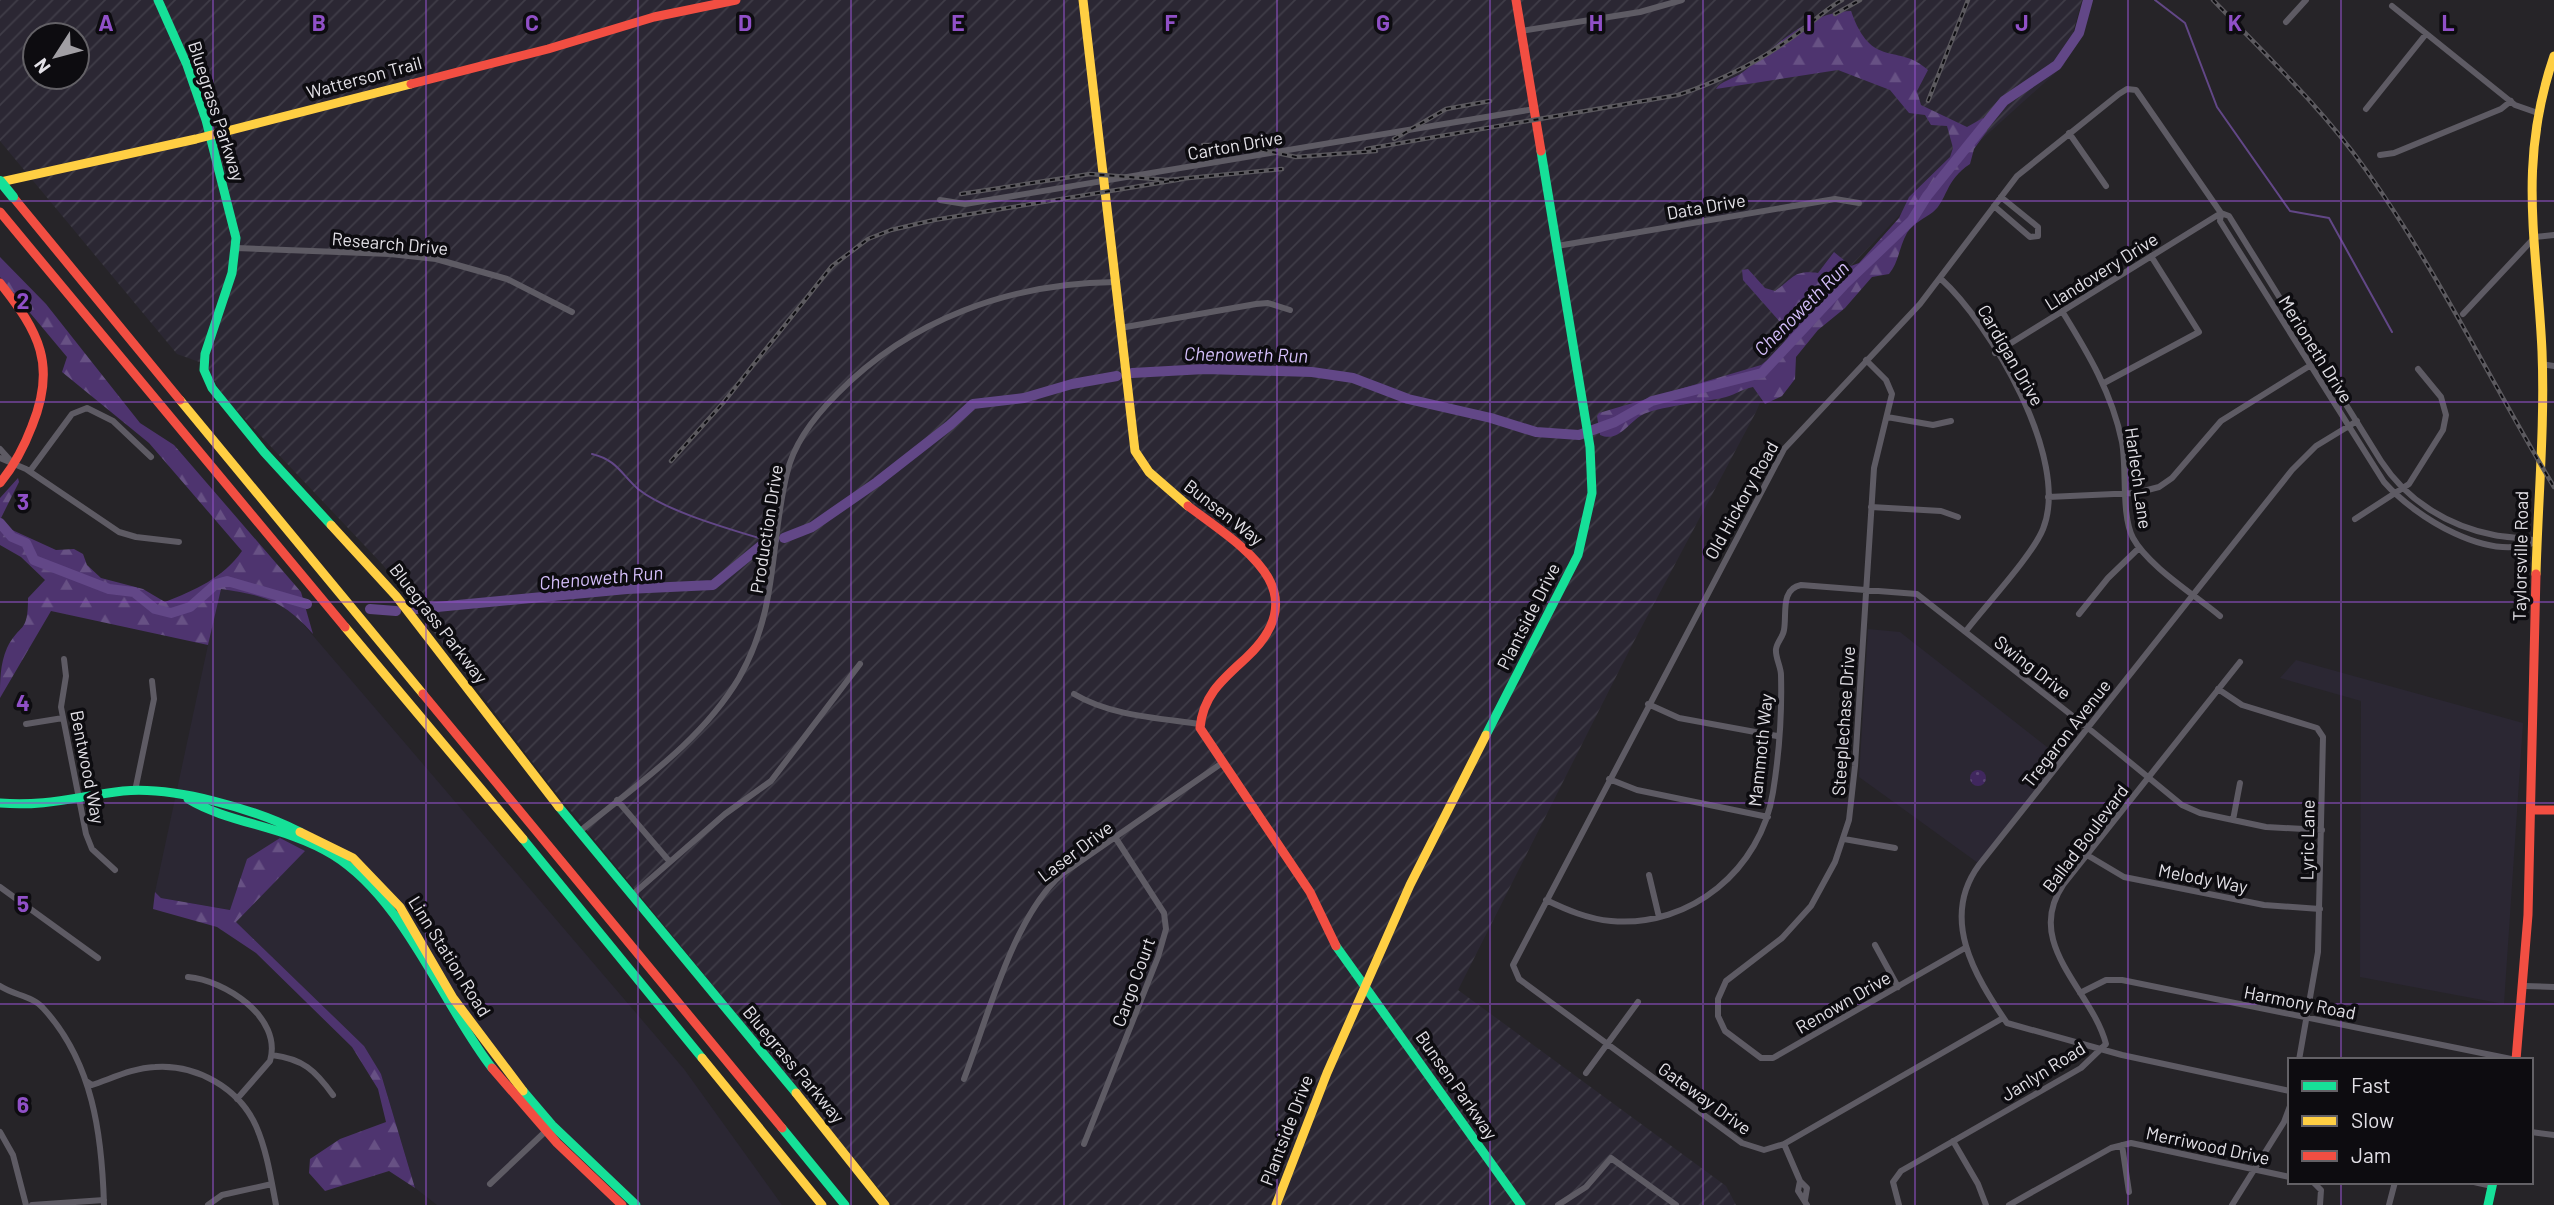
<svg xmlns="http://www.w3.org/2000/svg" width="2554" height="1205" font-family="Barlow,sans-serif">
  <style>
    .built { fill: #2b2733 }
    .industrial { fill: url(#industrial-furrows); fill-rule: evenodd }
    .green { fill: url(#green-dots) }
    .forest { fill: url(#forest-firs) }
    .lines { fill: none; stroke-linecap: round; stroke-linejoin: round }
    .stream { stroke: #624787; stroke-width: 2 }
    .river { stroke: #624787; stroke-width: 10 }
    .street { stroke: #5e5b64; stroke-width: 6 }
    .fast { stroke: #16e098; stroke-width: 9 }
    .slow { stroke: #ffcf43; stroke-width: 9 }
    .jam { stroke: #f24e42; stroke-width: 9 }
    .rail-casing { stroke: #5c5a5f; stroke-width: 4.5 }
    .rail { stroke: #0d0c10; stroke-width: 2; stroke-dasharray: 5; stroke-linecap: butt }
    .fast-bridge { stroke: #16e098; stroke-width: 10 }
    .grid { fill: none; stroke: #9050c7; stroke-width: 2; stroke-opacity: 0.55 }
    .labels { text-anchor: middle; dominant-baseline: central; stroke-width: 7; stroke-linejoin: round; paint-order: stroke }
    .street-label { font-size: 18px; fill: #e3e1e7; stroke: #0d0c10 }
    .water-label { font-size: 19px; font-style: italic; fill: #d5bffb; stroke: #0d0c10 }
    .grid-label { font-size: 23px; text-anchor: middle; font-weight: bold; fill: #9050c7; stroke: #0d0c10; stroke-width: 7; stroke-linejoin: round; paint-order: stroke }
  </style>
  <defs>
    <pattern id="industrial-furrows" width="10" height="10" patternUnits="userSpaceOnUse" patternTransform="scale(1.75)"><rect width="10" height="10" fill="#2b2733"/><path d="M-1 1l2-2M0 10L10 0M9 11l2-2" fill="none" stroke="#3f3c47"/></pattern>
    <pattern id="green-dots" width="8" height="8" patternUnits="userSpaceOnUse" patternTransform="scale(1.75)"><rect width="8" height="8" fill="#40275e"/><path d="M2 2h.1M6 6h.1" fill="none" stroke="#5b4675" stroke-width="1.8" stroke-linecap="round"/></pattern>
    <pattern id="forest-firs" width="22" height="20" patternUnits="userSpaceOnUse" patternTransform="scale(1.75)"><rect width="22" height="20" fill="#4e346f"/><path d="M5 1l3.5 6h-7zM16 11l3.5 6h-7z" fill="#675184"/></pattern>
  </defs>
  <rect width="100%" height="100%" fill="#262428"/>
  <path class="built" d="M 220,589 L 259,594 L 292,611 L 684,1069 L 782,1205 L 437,1205 L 415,1188 L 381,1074 L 236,922 L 304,851 L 230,910 L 161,898 L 155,892 Z
    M 1868,629 L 1900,632 L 2061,758 L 1978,863 L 1859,777 Z
    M 2296,660 L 2523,723 L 2504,1004 L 2360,977 L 2361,701 L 2280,678 Z"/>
  <path class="industrial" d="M 0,0 L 2082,0 L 2064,65 L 1909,205 L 1792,328 L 1756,412 L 1632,645 L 1458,990 L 1726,1186 L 1736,1205 L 892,1205 L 549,784 L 383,565 L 223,396 L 205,364 L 177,354 L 0,141 ZM 35,35 L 77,35 L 77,77 L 35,77 Z"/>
  <path class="green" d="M1970 778a8 8 0 1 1 16 0a8 8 0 1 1-16 0Z"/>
  <path class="forest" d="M 1851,11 C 1872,71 1898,42 1928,70 L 1917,91 L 1921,105 L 1967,127 L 1983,118 L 1987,131 L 1974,149 L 1970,164 C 1945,180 1947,201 1933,212 C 1924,219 1913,223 1907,233 C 1899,247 1899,262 1889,274 L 1872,277 L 1845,308 L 1818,330 L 1796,357 L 1795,379 L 1782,396 L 1765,404 L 1753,387 C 1742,389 1733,396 1722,398 C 1704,402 1656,407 1642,415 C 1628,423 1618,443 1600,435 L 1597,416 L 1599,413 L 1761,365 L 1779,351 L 1788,337 L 1787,330 L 1743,280 L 1742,270 L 1748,269 L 1765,288 L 1775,291 C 1794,278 1793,270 1818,273 L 1834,252 L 1851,266 L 1859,263 L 1899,218 L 1909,197 L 1950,157 L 1953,148 L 1947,126 L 1931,125 L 1925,115 L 1909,113 L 1890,90 L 1838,70 L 1716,89 C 1720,81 1734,79 1743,72 C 1775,47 1808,12 1851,11 Z
    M 0,257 L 46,304 L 140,423 L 174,445 L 301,592 L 313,634 C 284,601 264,595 221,589 L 208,645 L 51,611 L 0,698 C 0,681 0,664 7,648 C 20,622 28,635 28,598 L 45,580 L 21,557 L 0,545 L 0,498 L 18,478 L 19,482 L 1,518 L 10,529 L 56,550 L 74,549 L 83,554 L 87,565 L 101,578 L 143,589 L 165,602 C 195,590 223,578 242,551 L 149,443 L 62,372 L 67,357 L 0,277 Z
    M 280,838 L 305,851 L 236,922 L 364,1046 L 381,1074 L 415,1188 L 389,1171 L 325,1191 L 309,1173 L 310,1159 L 340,1139 L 386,1122 L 378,1089 L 352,1047 L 256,953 L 217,927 L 153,909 L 155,892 L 161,898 L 230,910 L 247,859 Z"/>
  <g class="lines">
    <path class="stream" d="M 2155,0 L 2185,23 L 2217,107 L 2290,211 L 2329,218 L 2392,332
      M 592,454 C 617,460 621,474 638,489 C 667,512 733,530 769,541"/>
    <path class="river" d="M 1132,373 L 1205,369 L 1312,372 L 1353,378 L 1408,399 L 1491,418 L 1536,432 L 1579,435 L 1615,422 L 1652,401 L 1762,373 L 1844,285 L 1912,220 L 1927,196 L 2004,101 L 2057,65 L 2079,33 L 2088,0
      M 0,523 L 12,537 L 26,543 L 34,560 L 109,589 L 134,592 L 155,609 L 171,613 L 190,607 L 216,584 L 227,581 L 307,604
      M 784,538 L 812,527 L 877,482 L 950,425 L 973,404 L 1024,398 L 1072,384 L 1117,376
      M 370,609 L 396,611
      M 416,609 L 627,589 L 713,585 L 763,544 L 774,540"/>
    <path class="street" d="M 2392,6 L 2515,105 L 2535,112
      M 2286,22 L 2306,0
      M 1521,31 L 1640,12 L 1682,0
      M 2366,109 L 2426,34
      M 2069,133 L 2106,186
      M 2380,155 L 2394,153 L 2501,109 L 2511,101
      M 940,200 L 965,204 L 1534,109
      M 1994,206 L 2030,237 L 2038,236 L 2038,227 L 2001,197
      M 2221,213 L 2229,216 L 2381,461 C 2407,501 2448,526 2494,535 C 2509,538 2523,537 2537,541
      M 1557,246 L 1835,199 L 1859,203
      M 236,248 L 390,254 L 436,259 L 507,279 L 572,312
      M 1940,278 C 1991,324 2071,460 2043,529 C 2032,556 1985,606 1966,631
      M 2062,311 C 2088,353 2112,393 2122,442 C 2127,469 2121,515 2133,538 C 2148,566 2195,595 2220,616
      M 2463,314 L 2535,237 L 2554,235
      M 1120,328 L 1256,304 L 1268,303 L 1290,310
      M 1995,353 L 2221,213
      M 1866,360 L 1886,380 L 1892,394 L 1874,468 L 1855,766 L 1849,820 L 1835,862 L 1811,906 L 1782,938 L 1726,981 L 1718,999 L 1718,1016 L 1725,1031 L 1761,1058 L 1773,1058 L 1965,948
      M 2541,364 L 2554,366
      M 2104,383 L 2199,332 L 2151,256
      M 1887,417 L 1933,425 L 1951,421
      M 0,449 L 9,459
      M 0,458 L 26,469 L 119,532 L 136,537 L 179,542
      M 30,471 L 72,414 L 87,408 L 113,421 L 151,457
      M 2048,497 L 2136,493 L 2159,487 L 2172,478 L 2221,421 L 2311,365
      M 1871,507 L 1941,511 L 1958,517
      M 2355,519 L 2409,484 L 2443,430 L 2446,415 L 2441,397 L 2418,369
      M 2079,614 L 2108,578 L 2139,548
      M 64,659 L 66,676 L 61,707 L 86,834 L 92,849 L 115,870
      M 2218,689 L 2242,705 L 2317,728 L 2323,737 L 2318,952 L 2299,1060
      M 1074,694 C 1111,716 1158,718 1200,724
      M 1648,704 L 1679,718 L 1777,736
      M 26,724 L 63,718
      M 1609,779 L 1637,790 L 1768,817
      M 135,791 L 154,699 L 152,681
      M 617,800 L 670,862
      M 2233,820 L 2240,783
      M 579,832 C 636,785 701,742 739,678 C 779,608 769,546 787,473 C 794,442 815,416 837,394 C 910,319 1011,283 1115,282
      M 1844,839 L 1895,848
      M 2087,855 L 2124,877 L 2264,905 L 2320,909
      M 1649,875 L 1659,917
      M 0,887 L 98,958
      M 632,895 L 725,814 L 771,781 L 860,664
      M 1546,900 C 1567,910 1588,919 1611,921 C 1691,928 1761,869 1773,792 C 1779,755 1782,712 1781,675 C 1781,667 1775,657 1776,649 C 1777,642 1783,637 1784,630 C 1787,614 1780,589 1801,585 L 1917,594 L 2093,732 L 2182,805 L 2200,813 L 2266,827 L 2322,830
      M 1875,945 L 1898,987
      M 188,977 C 224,980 283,1017 270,1061 L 237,1099
      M 0,986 C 13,995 33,996 43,1008 C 93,1062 102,1135 104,1205
      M 2524,986 L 2554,987
      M 2080,993 L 2106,980 L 2122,980 L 2516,1060
      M 2003,1018 L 1784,1144 L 1764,1150 L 1742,1143 L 1519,979 L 1513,965 L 1784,449 L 1920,304 L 2017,176 L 2119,94 L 2127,89 L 2136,90 L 2221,213 L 2220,221 L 2384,482 C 2415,517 2490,564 2537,541
      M 272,1055 C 303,1059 315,1070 333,1095
      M 1586,1073 L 1638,1002
      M 964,1079 C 988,1017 1013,917 1062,874 L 1222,763
      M 86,1081 L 92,1085 C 113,1078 133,1068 155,1067 C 196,1064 239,1088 256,1126 C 267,1151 271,1179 276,1205
      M 2290,1091 L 2122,1055 L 2007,1023 C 1974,975 1940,918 1979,865 L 2292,470 L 2316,446 L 2357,421
      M 0,1132 L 13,1155 L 26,1205
      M 2531,1132 L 2554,1135
      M 1953,1141 L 1978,1184 L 1986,1205
      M 1084,1144 L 1158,957 L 1166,929 L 1164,913 L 1115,837
      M 1784,1144 L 1800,1181 L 1807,1188 L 1805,1200
      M 2122,1145 L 2129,1192
      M 1800,1181 L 1798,1191 L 1807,1205
      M 2313,1182 L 2321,1190 L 2320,1205
      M 2474,1182 L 2492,1186
      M 490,1184 L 548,1129
      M 32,1205 L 104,1200
      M 208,1205 L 222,1195 L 272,1184
      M 1558,1205 L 1586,1187 L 1611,1158 L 1676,1205
      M 1899,1205 L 1893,1182 L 1901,1171 L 2081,1068 L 2106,1044 C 2092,990 2023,944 2063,885 L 2240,662
      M 2009,1205 L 2111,1148 L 2131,1143 L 2290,1177
      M 2232,1205 L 2284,1122 L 2290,1106
      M 2389,1205 L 2395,1182"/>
    <path class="fast" d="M 158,0 L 187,65 L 206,120 L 236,238 L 232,273 L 205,354 L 204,370 L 212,388 L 264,452 L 331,525
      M 1486,735 L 1578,555 L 1592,493 L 1590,447 L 1541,151
      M 188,799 C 229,824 287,826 333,855 C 404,899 441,1002 492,1068
      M 0,803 C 45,807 79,796 123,791 C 175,786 254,809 300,832
      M 559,807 L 796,1093
      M 523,839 L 702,1058
      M 1336,946 L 1521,1205
      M 523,1091 L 552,1125 L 636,1205
      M 782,1128 L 845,1205
      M 2488,1205 L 2493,1182"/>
    <path class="slow" d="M 1083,0 L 1135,451 L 1149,472 L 1188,506
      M 0,182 L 196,139 L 411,84
      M 180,400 L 423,694
      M 331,525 L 396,596 L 559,807
      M 2536,574 C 2538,500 2545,425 2542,351 C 2537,242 2517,164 2554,56
      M 345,627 L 523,839
      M 300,832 L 353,858 L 400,907 L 453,998 L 523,1091
      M 702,1058 L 822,1205
      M 796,1093 L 885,1205
      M 1276,1205 L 1327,1073 L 1410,885 L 1486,735"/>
    <path class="jam" d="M 1516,0 L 1541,151
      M 411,84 L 548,49 L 654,17 L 736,0
      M 13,197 L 180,400
      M 0,212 L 345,627
      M 0,283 C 39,332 57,365 32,426 C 24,447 14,466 0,483
      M 1188,506 C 1241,546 1319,590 1246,658 C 1223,679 1203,695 1200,728 L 1310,892 L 1336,946
      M 423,694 L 782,1128
      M 2531,810 L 2554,810
      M 2516,1060 L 2528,915 L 2536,574
      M 492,1068 L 557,1143 L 622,1205"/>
    <defs>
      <path id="rail" d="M 2213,0 C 2266,55 2322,108 2366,170 C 2437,270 2491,382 2554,487
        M 1835,14 L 1860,0
        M 1928,101 L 1968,0
        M 1394,139 L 1446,109 L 1490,101
        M 1203,145 L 1240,145 L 1296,157 L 1376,151
        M 1366,149 L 1678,95 C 1718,82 1760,61 1794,36 C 1811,24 1824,10 1842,0
        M 961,194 L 1090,174 L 1168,180 L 1282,169
        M 671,461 L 723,403 L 832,266 L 868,239 L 891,230 L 934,220 L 1183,179"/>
    </defs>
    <use href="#rail" class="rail-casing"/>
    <use href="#rail" class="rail"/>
    <path class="fast-bridge" d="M 0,181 L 13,197"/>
  </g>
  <path class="grid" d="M 213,0 L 213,1205M 426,0 L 426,1205M 638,0 L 638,1205M 851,0 L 851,1205M 1064,0 L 1064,1205M 1277,0 L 1277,1205M 1490,0 L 1490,1205M 1703,0 L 1703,1205M 1915,0 L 1915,1205M 2128,0 L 2128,1205M 2341,0 L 2341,1060M 0,201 L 2554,201M 0,402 L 2554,402M 0,602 L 2554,602M 0,803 L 2554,803M 0,1004 L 2554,1004M 2341,1182 L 2341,1205"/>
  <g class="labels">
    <g class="street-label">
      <text transform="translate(364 77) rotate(-15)">Watterson Trail</text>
      <text transform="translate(217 111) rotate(72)">Bluegrass Parkway</text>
      <text transform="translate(1235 145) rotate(-10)">Carton Drive</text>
      <text transform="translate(1706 206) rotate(-10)">Data Drive</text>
      <text transform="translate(390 243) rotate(5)">Research Drive</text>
      <text transform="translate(2101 271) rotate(-32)">Llandovery Drive</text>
      <text transform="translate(2316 349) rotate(58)">Merioneth Drive</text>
      <text transform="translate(2011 355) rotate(60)">Cardigan Drive</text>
      <text transform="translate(2139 478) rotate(82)">Harlech Lane</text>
      <text transform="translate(1741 500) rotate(-61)">Old Hickory Road</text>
      <text transform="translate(1224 512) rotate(38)">Bunsen Way</text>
      <text transform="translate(766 529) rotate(-81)">Production Drive</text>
      <text transform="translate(2520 556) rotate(-89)">Taylorsville Road</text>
      <text transform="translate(1528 616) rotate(-63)">Plantside Drive</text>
      <text transform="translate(439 623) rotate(52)">Bluegrass Parkway</text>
      <text transform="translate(2033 667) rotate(38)">Swing Drive</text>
      <text transform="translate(1843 721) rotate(-86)">Steeplechase Drive</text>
      <text transform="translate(2066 733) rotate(-52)">Tregaron Avenue</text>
      <text transform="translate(1760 750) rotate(-84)">Mammoth Way</text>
      <text transform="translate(88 767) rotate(79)">Bentwood Way</text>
      <text transform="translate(2085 838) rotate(-53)">Ballad Boulevard</text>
      <text transform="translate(2307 840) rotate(-89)">Lyric Lane</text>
      <text transform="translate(1075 851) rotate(-37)">Laser Drive</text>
      <text transform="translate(2203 878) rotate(11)">Melody Way</text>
      <text transform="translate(450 956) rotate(58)">Linn Station Road</text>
      <text transform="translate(1133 982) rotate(-70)">Cargo Court</text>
      <text transform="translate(1843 1002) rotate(-30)">Renown Drive</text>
      <text transform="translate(2300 1002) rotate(11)">Harmony Road</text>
      <text transform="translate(794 1064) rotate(50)">Bluegrass Parkway</text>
      <text transform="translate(2043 1071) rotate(-32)">Janlyn Road</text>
      <text transform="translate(1457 1085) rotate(55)">Bunsen Parkway</text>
      <text transform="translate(1705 1098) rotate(36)">Gateway Drive</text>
      <text transform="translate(1286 1130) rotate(-69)">Plantside Drive</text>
      <text transform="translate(2208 1145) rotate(12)">Merriwood Drive</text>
    </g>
    <g class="water-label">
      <text transform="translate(1801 308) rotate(-45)">Chenoweth Run</text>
      <text transform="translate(1246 354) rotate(1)">Chenoweth Run</text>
      <text transform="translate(601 577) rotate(-5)">Chenoweth Run</text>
    </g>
  </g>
  <g class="grid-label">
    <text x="106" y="31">A</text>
    <text x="319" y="31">B</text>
    <text x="532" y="31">C</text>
    <text x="745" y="31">D</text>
    <text x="958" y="31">E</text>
    <text x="1171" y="31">F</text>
    <text x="1383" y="31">G</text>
    <text x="1596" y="31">H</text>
    <text x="1809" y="31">I</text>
    <text x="2022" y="31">J</text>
    <text x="2235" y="31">K</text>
    <text x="2448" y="31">L</text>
    <text x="23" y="309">2</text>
    <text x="23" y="510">3</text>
    <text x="23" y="711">4</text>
    <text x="23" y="912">5</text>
    <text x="23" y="1113">6</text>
  </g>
  <rect x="2288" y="1058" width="245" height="126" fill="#0d0c10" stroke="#636166" stroke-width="2"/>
  <rect x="2302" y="1081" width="35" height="10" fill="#16e098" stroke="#636166" stroke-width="2"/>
  <text x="2351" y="1093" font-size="21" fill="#e3e1e7">Fast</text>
  <rect x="2302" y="1116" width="35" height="10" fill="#ffcf43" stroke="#636166" stroke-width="2"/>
  <text x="2351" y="1128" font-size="21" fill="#e3e1e7">Slow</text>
  <rect x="2302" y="1151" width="35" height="10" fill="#f24e42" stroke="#636166" stroke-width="2"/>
  <text x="2351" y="1163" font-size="21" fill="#e3e1e7">Jam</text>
  <g transform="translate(56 56) rotate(234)"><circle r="33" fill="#0d0c10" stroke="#636166" stroke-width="2"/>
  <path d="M0-5L12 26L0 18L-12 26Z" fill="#a19fa4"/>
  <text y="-10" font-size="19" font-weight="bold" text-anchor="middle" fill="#e3e1e7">N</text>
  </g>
</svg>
